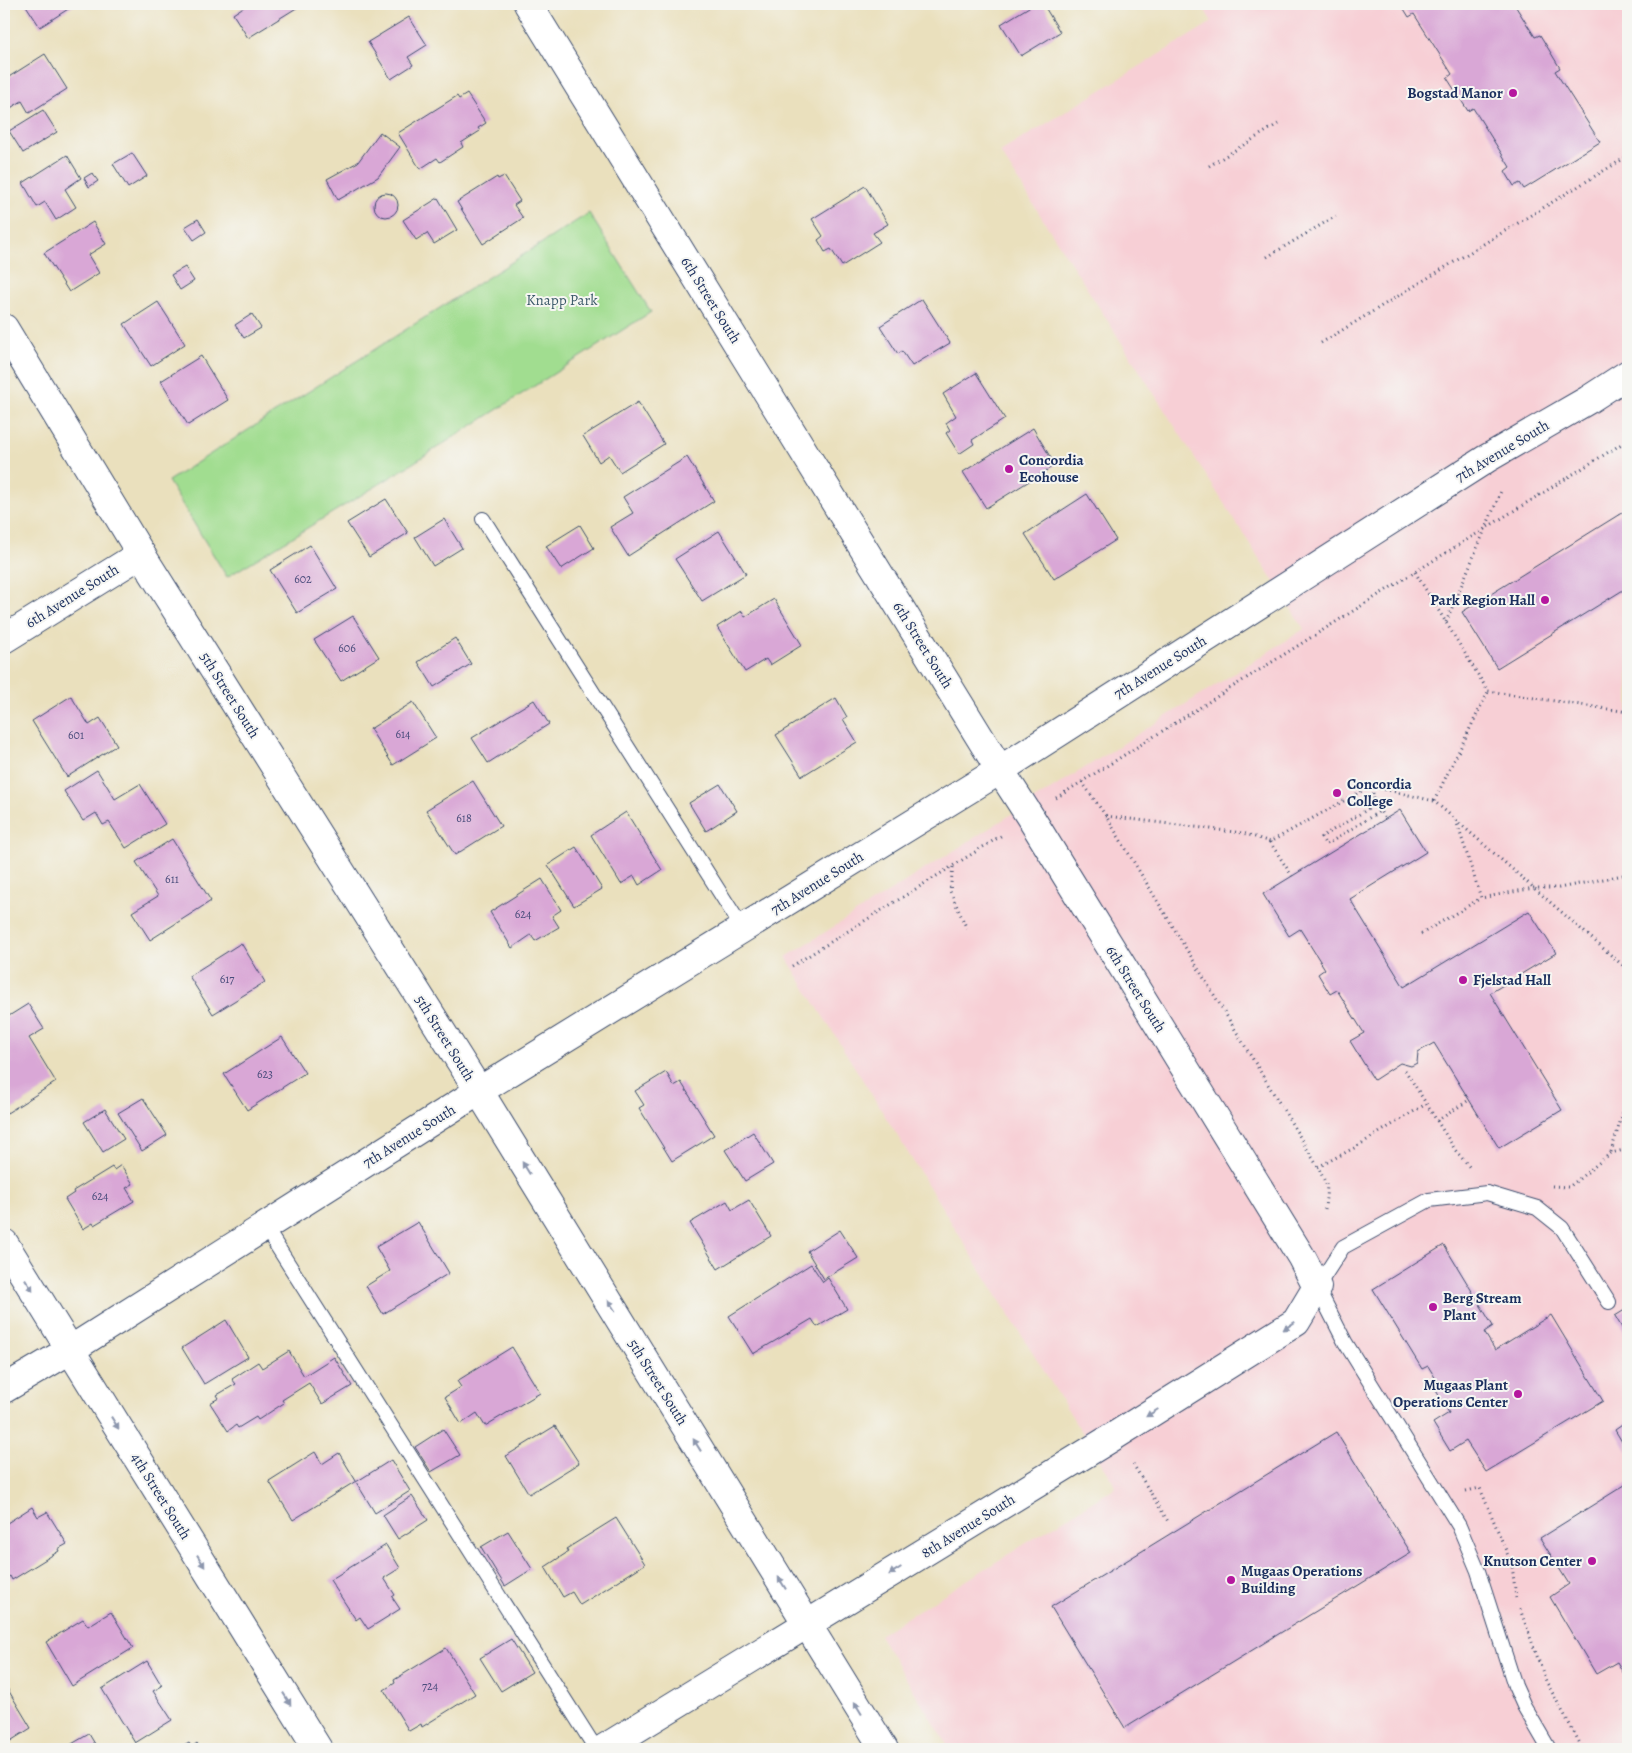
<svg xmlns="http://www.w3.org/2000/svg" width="1632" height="1753" font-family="Alegreya,serif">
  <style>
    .built { fill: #f7cfd5 }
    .green { fill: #a1dd90; stroke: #5e8677 }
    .building { fill: #d9a7d6 }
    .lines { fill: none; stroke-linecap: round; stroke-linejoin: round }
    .lane-casing { stroke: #3a4a6c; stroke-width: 16 }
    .street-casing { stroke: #3a4a6c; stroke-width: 30 }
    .secondary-casing { stroke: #3a4a6c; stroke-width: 30 }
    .path { stroke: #3a4a6c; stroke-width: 3; stroke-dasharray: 1 4; stroke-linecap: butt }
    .lane { stroke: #fff; stroke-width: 14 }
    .street { stroke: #fff; stroke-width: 28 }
    .secondary { stroke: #fff; stroke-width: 28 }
    .oneway { fill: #8d97ae }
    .poi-dot { fill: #b5179e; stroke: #f6f6f2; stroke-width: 2 }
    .labels { text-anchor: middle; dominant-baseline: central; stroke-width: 4; stroke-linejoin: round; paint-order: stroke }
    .number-label { font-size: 12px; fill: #4a4d7c }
    .poi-label { font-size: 15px; font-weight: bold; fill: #1b2f5e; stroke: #f6f6f2; text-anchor: start }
    .park-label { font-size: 15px; fill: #3c5a6a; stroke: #f6f6f2 }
    .street-label { font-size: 15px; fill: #1b2f5e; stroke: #f6f6f2 }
  </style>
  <rect width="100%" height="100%" fill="#f6f6f2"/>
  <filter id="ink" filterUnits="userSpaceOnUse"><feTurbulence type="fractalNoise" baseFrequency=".02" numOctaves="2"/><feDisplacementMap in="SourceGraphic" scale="10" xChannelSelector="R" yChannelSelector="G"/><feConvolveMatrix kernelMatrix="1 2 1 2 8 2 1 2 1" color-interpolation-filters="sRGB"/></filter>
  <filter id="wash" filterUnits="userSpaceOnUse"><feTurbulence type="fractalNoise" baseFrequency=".0096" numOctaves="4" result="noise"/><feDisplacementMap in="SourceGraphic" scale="20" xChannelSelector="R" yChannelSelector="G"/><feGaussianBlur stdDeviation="1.12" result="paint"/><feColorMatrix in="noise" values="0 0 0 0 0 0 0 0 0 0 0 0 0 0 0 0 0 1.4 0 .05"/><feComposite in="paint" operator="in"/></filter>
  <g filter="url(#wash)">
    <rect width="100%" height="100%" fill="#eae0bd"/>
    <path class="built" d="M 1201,4 L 1628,4 L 1628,1749 L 950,1749 L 879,1635 L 1116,1487 L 786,957 L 1304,629 L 1000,152 L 1212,22 Z"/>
    <path class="green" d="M 589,213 L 651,312 L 391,477 L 227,577 L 168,481 Z"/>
    <g id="blocks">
      <path class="building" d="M 25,4 L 76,4 L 40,27 Z
        M 248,4 L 296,4 L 298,7 L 248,38 L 233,14 Z
        M 1034,4 L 1043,4 L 1060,32 L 1021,56 L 1001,24 Z
        M 1401,4 L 1514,4 L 1535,37 L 1540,35 L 1560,68 L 1555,71 L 1600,142 L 1524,189 L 1520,183 L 1514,186 L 1505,171 L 1510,167 L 1473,108 L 1468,111 L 1447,78 L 1452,74 L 1414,14 L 1409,17 Z
        M 409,17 L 427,45 L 408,57 L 413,65 L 391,79 L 368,42 Z
        M 45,54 L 67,89 L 29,113 L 22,101 L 4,112 L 4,80 Z
        M 467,94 L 486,123 L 478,128 L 480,131 L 461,143 L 463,147 L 440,162 L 437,158 L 420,169 L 398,133 L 457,96 L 459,99 Z
        M 43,110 L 57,132 L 23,153 L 9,131 Z
        M 380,132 L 400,147 L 378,177 L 338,200 L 327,179 L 358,162 Z
        M 132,153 L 147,176 L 128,188 L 113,164 Z
        M 67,155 L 81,178 L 65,189 L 76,207 L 56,220 L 45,202 L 37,207 L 23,183 Z
        M 92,173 L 98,181 L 89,187 L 84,178 Z
        M 504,176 L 520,201 L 514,205 L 523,218 L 483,244 L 457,202 L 497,177 L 498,179 Z
        M 865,186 L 888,224 L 873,233 L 880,242 L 842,266 L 831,249 L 825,252 L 818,240 L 823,236 L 812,219 Z
        M374 205a12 12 0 1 1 24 0a12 12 0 1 1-24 0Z
        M 438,198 L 457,230 L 434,244 L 427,233 L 416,240 L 403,220 Z
        M 198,219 L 206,232 L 194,240 L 185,227 Z
        M 93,222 L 106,244 L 88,255 L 99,273 L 69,292 L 44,253 Z
        M 185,267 L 194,281 L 180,290 L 171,275 Z
        M 922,299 L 950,343 L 912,366 L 902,351 L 898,354 L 880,326 Z
        M 158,302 L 185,344 L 151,366 L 124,324 Z
        M 252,314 L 261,328 L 244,338 L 235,325 Z
        M 201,356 L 228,400 L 188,425 L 161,381 Z
        M 976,373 L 1005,419 L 972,440 L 974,444 L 959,454 L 946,433 L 950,430 L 946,423 L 956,416 L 943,394 Z
        M 638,402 L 664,444 L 620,472 L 609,455 L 599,462 L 583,436 Z
        M 1033,428 L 1055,465 L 986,508 L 963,472 Z
        M 687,457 L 714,501 L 628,556 L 610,527 L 633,513 L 623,497 Z
        M 1087,494 L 1116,540 L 1054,579 L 1025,534 Z
        M 386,499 L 408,533 L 369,557 L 347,523 Z
        M 1628,509 L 1628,587 L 1497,668 L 1462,612 Z
        M 444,519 L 462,548 L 433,566 L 415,537 Z
        M 580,525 L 594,548 L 561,569 L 546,546 Z
        M 719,531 L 746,574 L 702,601 L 675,559 Z
        M 310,545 L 337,589 L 297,613 L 270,570 Z
        M 774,599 L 802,645 L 770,665 L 766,659 L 745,672 L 717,627 L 742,611 L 745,617 Z
        M 353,616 L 379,657 L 341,681 L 314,640 Z
        M 455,638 L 471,664 L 434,687 L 418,662 Z
        M 71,696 L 89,725 L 100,718 L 117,745 L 67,777 L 32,721 Z
        M 836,698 L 847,717 L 843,719 L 857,742 L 802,776 L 776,735 Z
        M 534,700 L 549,724 L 488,763 L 472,738 Z
        M 413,702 L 436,738 L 393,765 L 370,729 Z
        M 97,770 L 115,799 L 140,784 L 165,824 L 126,848 L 109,822 L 103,825 L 96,813 L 83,821 L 64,791 Z
        M 473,781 L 501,826 L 455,855 L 426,810 Z
        M 720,784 L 737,811 L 706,831 L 689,803 Z
        M 1400,810 L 1426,852 L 1350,899 L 1404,987 L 1529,911 L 1556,953 L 1490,993 L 1562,1110 L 1499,1148 L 1434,1043 L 1418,1052 L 1417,1063 L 1411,1066 L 1400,1063 L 1374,1080 L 1350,1041 L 1364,1033 L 1337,990 L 1330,994 L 1318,974 L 1325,969 L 1300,929 L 1289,936 L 1263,894 Z
        M 626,812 L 662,870 L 639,885 L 634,876 L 621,884 L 591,835 Z
        M 172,839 L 211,901 L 150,940 L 132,912 L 158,896 L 136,862 Z
        M 576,847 L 602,889 L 574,906 L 548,865 Z
        M 542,879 L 561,910 L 552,916 L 559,927 L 535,941 L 531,935 L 512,948 L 490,912 Z
        M 241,943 L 265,982 L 213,1014 L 189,976 Z
        M 28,1004 L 44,1029 L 29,1038 L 56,1082 L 7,1113 L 4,1108 L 4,1019 Z
        M 282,1037 L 305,1073 L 247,1110 L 224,1074 Z
        M 666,1072 L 674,1086 L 681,1082 L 714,1135 L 672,1161 L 639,1108 L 644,1105 L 635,1091 Z
        M 143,1098 L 167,1135 L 142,1151 L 118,1113 Z
        M 105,1109 L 124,1139 L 103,1152 L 84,1122 Z
        M 753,1132 L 773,1164 L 745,1181 L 725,1150 Z
        M 121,1165 L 133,1184 L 126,1188 L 134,1201 L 94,1225 L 93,1223 L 83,1229 L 65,1199 L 74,1193 L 73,1191 L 112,1167 L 114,1170 Z
        M 749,1200 L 771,1236 L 718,1269 L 690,1223 L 727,1201 L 732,1210 Z
        M 418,1222 L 449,1273 L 383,1314 L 366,1286 L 390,1271 L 376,1247 Z
        M 840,1230 L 858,1258 L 824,1279 L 807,1251 Z
        M 1444,1245 L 1493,1326 L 1484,1332 L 1495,1350 L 1551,1315 L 1603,1401 L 1486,1472 L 1466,1441 L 1450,1451 L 1433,1423 L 1449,1413 L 1434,1387 L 1439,1384 L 1428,1366 L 1422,1369 L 1373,1289 Z
        M 811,1264 L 823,1282 L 828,1278 L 847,1309 L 817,1327 L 812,1319 L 753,1354 L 729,1316 Z
        M 1628,1308 L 1628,1338 L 1615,1316 Z
        M 226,1320 L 248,1357 L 204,1384 L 182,1348 Z
        M 512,1347 L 540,1393 L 485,1426 L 477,1413 L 461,1424 L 445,1397 L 461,1387 L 457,1381 Z
        M 289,1351 L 304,1376 L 334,1357 L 352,1386 L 322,1404 L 309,1383 L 282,1400 L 284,1403 L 258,1420 L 256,1417 L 238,1428 L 236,1425 L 228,1431 L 210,1403 L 219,1398 L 217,1395 L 236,1384 L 232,1379 L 258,1362 L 262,1368 Z
        M 1628,1421 L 1628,1452 L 1615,1430 Z
        M 555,1426 L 579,1463 L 529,1494 L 506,1456 Z
        M 443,1429 L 460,1455 L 431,1472 L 415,1447 Z
        M 1336,1432 L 1411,1553 L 1125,1728 L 1051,1607 Z
        M 315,1452 L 322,1464 L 339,1453 L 356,1481 L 293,1520 L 269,1481 Z
        M 391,1460 L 410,1491 L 375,1513 L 356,1482 Z
        M 1628,1483 L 1628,1681 L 1617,1662 L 1596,1674 L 1550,1597 L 1569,1584 L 1540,1538 Z
        M 412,1496 L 428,1520 L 398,1539 L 383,1515 Z
        M 32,1507 L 38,1517 L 47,1512 L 67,1544 L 58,1549 L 59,1551 L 12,1580 L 10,1576 L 4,1580 L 4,1525 Z
        M 616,1518 L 645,1564 L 580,1605 L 572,1592 L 563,1597 L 545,1567 L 568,1552 L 566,1549 Z
        M 508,1531 L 532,1569 L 505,1586 L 481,1547 Z
        M 386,1545 L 400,1568 L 384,1578 L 395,1595 L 392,1597 L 400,1609 L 368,1629 L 360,1617 L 356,1620 L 330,1580 Z
        M 111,1612 L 133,1648 L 72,1686 L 46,1642 L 83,1619 L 88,1626 Z
        M 511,1639 L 532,1672 L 501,1691 L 480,1658 Z
        M 446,1648 L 475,1694 L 422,1727 L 421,1724 L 409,1731 L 384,1690 L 395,1683 L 394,1680 Z
        M 147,1661 L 162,1686 L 153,1691 L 172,1720 L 135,1743 L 102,1689 Z
        M 4,1683 L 31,1728 L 4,1745 Z
        M 89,1734 L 98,1749 L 63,1749 Z
        M 189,1743 L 192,1747 L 197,1743 L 201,1749 L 179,1749 Z"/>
    </g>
  </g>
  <g filter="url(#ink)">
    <use href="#blocks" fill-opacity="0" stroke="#3a4a6c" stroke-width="1"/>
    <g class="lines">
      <defs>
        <path id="lane" d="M 483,519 L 743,929
          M 265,1227 L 596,1749
          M 1549,1749 L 1524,1706 L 1515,1686 L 1478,1571 L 1459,1526 L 1345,1342 L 1317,1287 L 1343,1247 L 1429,1200 L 1487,1193 L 1537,1208 L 1562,1228 L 1609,1302"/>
        <path id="street" d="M 528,4 L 1000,770 L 1029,815 L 1302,1258 L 1317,1287 L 1296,1322 L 1116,1435 L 603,1749
          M 4,639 L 141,554
          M 4,1389 L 70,1350 L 479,1091 L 1000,770 L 1486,459 L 1588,400 L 1628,374"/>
        <path id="secondary" d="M 4,328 L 141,554 L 479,1091 L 884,1749
          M 4,1243 L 318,1749"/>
      </defs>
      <use href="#lane" class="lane-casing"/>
      <use href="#street" class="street-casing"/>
      <use href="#secondary" class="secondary-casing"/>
      <path class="path" d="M 1209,166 L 1278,124
        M 1267,257 L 1336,216
        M 1321,343 L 1628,156
        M 1415,572 L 1488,691 L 1628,712
        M 1446,622 L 1502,489
        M 1082,782 L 1106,816 L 1318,1167 L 1327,1186 L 1325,1209
        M 1372,788 L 1375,805 L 1321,837 L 1326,845 L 1380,811 L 1385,819
        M 1056,798 L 1415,572 L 1628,440
        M 1434,801 L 1488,692
        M 1106,816 L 1243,833 L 1270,842 L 1367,788 L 1379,788 L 1434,801 L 1628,970
        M 1456,820 L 1481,898 L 1534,888 L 1559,888 L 1628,874
        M 1270,842 L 1292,876
        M 953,867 L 950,891 L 967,929
        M 1421,934 L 1481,898
        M 792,966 L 1004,834
        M 1405,1070 L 1456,1151 L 1471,1169
        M 1437,1121 L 1469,1100
        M 1611,1152 L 1628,1096
        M 1318,1167 L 1354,1148 L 1426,1104
        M 1552,1186 L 1569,1187 L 1611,1153 L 1628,1149
        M 1133,1464 L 1169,1523
        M 1466,1491 L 1480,1488 L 1512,1565 L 1516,1598
        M 1520,1609 L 1546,1681 L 1583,1749"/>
      <use href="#lane" class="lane"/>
      <use href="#street" class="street"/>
      <use href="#secondary" class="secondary"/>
    </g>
    <defs><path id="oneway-solid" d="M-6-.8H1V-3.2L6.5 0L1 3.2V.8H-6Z" transform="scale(1.25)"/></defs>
    <g class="oneway">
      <use href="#oneway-solid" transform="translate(526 1168) rotate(-122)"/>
      <use href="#oneway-solid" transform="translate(29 1285) rotate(58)"/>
      <use href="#oneway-solid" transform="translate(612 1306) rotate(-122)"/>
      <use href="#oneway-solid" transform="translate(1289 1326) rotate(146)"/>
      <use href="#oneway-solid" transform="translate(1152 1413) rotate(148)"/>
      <use href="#oneway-solid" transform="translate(115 1423) rotate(58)"/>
      <use href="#oneway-solid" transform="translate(697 1445) rotate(-122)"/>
      <use href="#oneway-solid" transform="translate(201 1561) rotate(58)"/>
      <use href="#oneway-solid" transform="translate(895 1571) rotate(148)"/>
      <use href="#oneway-solid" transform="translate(782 1583) rotate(-122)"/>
      <use href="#oneway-solid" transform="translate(287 1699) rotate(58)"/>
      <use href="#oneway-solid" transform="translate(858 1708) rotate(-121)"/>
    </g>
  </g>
  <g class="poi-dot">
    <circle cx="1513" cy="93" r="5"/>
    <circle cx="1009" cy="469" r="5"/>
    <circle cx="1545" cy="600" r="5"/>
    <circle cx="1337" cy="793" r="5"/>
    <circle cx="1463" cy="980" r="5"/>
    <circle cx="1433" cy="1307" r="5"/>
    <circle cx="1518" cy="1394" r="5"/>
    <circle cx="1592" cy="1561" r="5"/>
    <circle cx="1231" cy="1580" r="5"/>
  </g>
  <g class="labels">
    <g class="number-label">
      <text x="303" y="579">602</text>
      <text x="347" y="648">606</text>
      <text x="403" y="734">614</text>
      <text x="76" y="735">601</text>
      <text x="464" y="818">618</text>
      <text x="172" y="879">611</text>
      <text x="523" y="914">624</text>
      <text x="227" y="979">617</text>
      <text x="265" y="1074">623</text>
      <text x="100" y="1196">624</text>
      <text x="430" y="1686">724</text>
    </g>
    <g class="poi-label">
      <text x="1503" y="93" text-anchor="end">Bogstad Manor</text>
      <text x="1019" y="460">Concordia<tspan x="1019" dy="17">Ecohouse</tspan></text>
      <text x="1535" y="600" text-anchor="end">Park Region Hall</text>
      <text x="1347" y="784">Concordia<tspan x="1347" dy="17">College</tspan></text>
      <text x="1473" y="980">Fjelstad Hall</text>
      <text x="1443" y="1298">Berg Stream<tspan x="1443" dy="17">Plant</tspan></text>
      <text x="1508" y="1385" text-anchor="end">Mugaas Plant<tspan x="1508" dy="17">Operations Center</tspan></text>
      <text x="1582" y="1561" text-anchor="end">Knutson Center</text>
      <text x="1241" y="1571">Mugaas Operations<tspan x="1241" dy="17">Building</tspan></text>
    </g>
    <g class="park-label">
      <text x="562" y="300">Knapp Park</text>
    </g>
    <g class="street-label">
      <text transform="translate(711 300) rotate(58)">6th Street South</text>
      <text transform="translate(1502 451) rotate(-31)">7th Avenue South</text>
      <text transform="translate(72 596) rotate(-32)">6th Avenue South</text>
      <text transform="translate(923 645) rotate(58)">6th Street South</text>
      <text transform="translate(1160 667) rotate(-32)">7th Avenue South</text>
      <text transform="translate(230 695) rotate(58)">5th Street South</text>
      <text transform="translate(817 883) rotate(-32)">7th Avenue South</text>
      <text transform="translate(1136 989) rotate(58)">6th Street South</text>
      <text transform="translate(445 1038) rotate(58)">5th Street South</text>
      <text transform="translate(409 1136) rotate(-32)">7th Avenue South</text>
      <text transform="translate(658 1382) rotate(58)">5th Street South</text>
      <text transform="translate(161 1496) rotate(58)">4th Street South</text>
      <text transform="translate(968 1526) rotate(-32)">8th Avenue South</text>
    </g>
  </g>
  <rect width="1632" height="1753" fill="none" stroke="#f6f6f2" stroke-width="20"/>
</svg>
